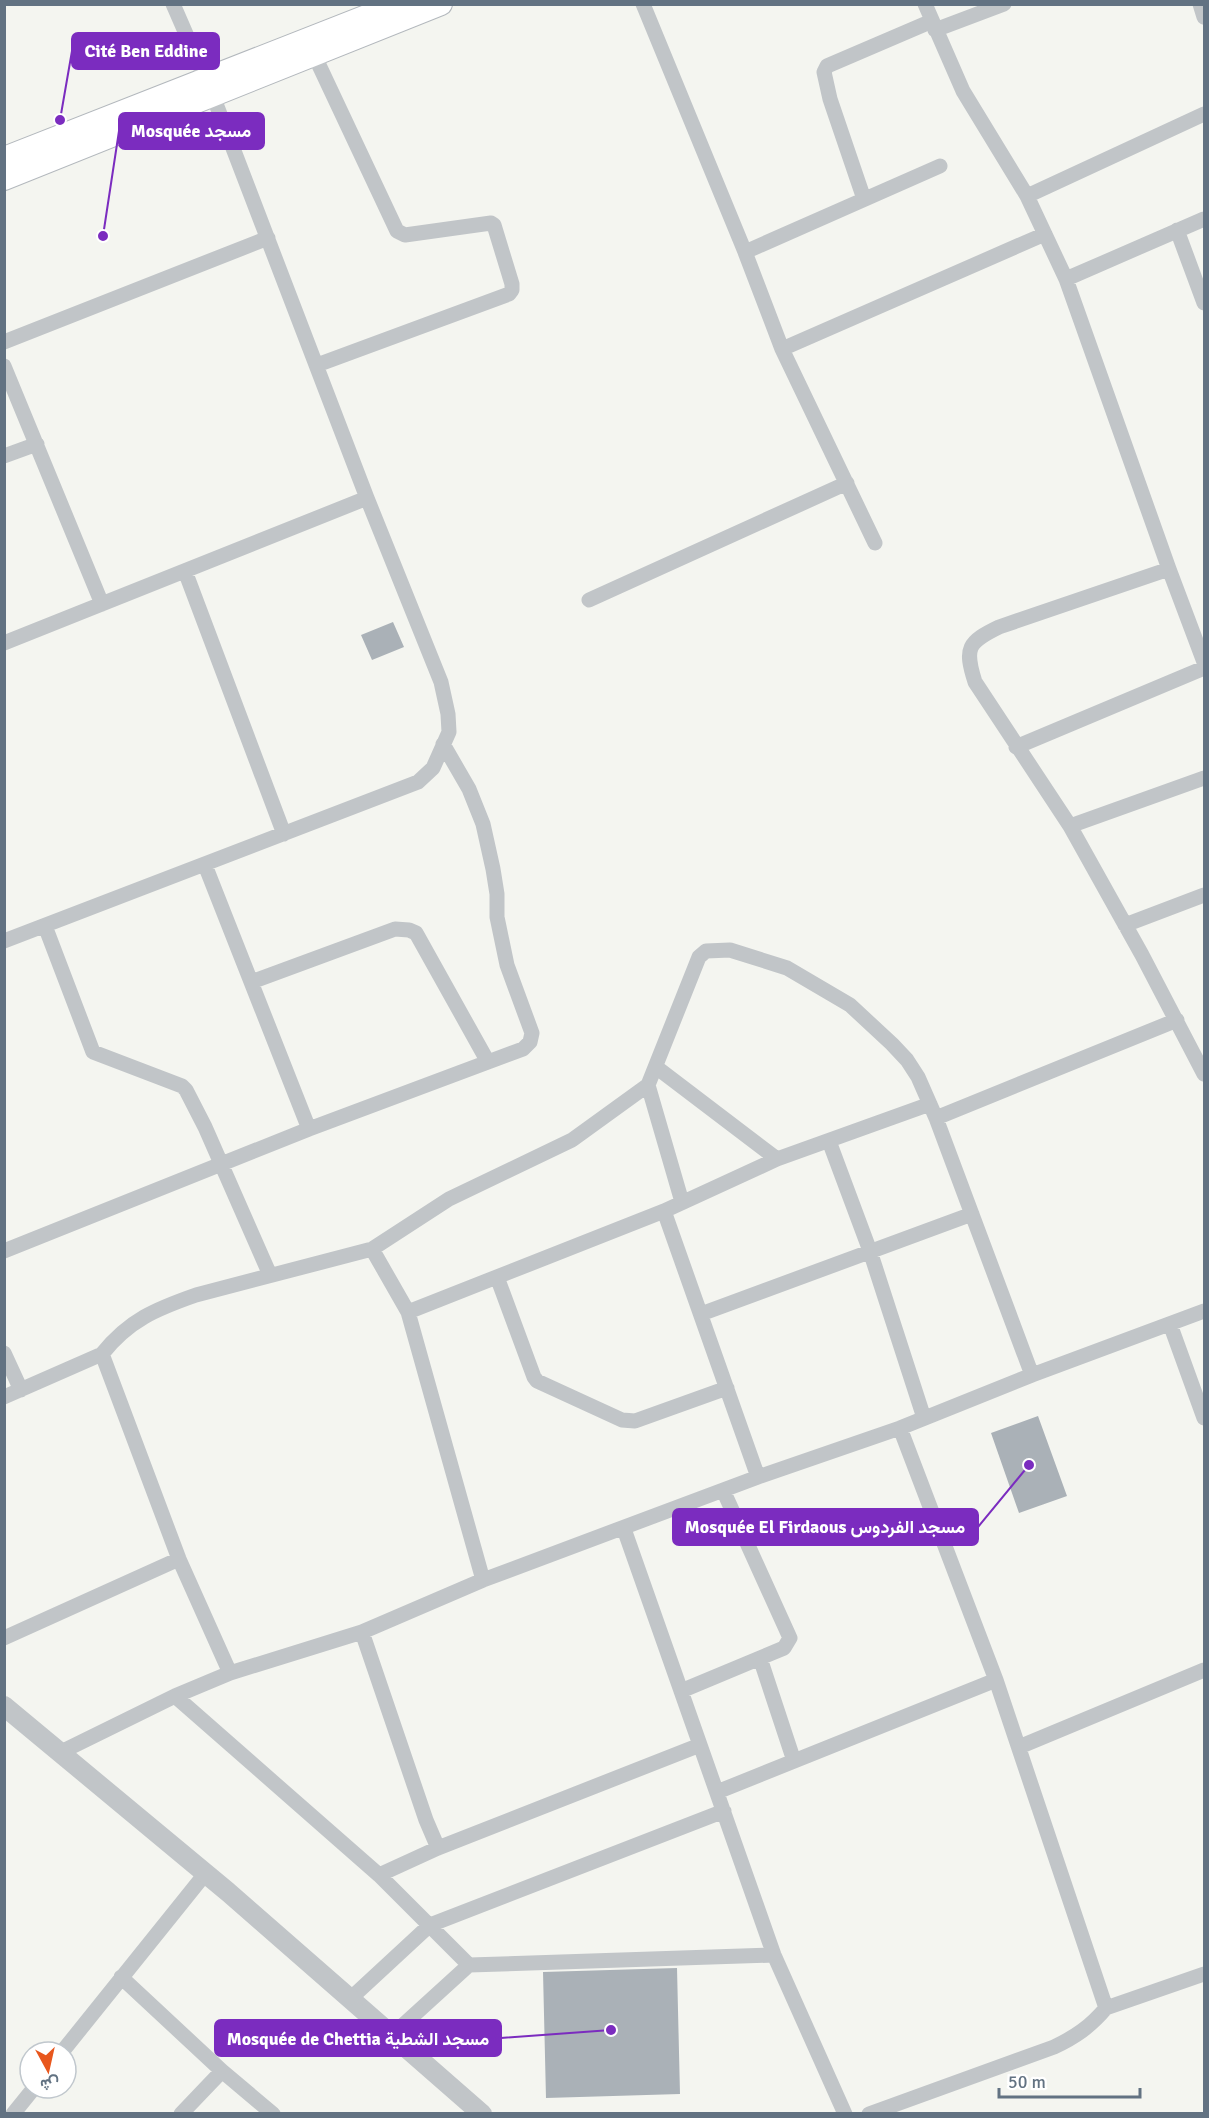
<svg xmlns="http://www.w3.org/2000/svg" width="1209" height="2118" font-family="Signika,Vazirmatn,sans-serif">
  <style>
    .building { fill: #aab1b7 }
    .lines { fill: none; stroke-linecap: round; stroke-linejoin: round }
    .secondary-casing { stroke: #b3b8bd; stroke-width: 24 }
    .minor { stroke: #c1c5c8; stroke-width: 15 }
    .tertiary { stroke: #c1c5c8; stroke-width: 20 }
    .secondary { stroke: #fff; stroke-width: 22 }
    .leader { fill: none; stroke: #7b2cbf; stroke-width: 2 }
    .callout-dot { fill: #7b2cbf; stroke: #fff; stroke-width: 2 }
    .callout { fill: #7b2cbf; stroke: #7b2cbf; stroke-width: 2 }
    .callout-label { font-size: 18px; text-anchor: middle; font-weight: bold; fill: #fff }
  </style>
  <rect width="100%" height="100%" fill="#f4f5f0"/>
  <path class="building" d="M 393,622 L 404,647 L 372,660 L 361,635 Z
    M 1038,1416 L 1067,1496 L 1019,1513 L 991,1433 Z
    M 677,1968 L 680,2094 L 546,2098 L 543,1972 Z"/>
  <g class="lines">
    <defs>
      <path id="secondary" d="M 4,158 L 397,4
        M 4,179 L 441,4"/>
    </defs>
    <use href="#secondary" class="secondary-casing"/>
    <path class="minor" d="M 643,4 L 745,252 L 782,349 L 1045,234
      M 925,4 L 963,91 L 1027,196 L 1066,279 L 1169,569 L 1204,662
      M 1200,4 L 1204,17
      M 935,30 L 1004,4
      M 310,46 L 397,231 L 405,235 L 491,223 L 494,225 L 512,284 L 512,290 L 509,294 L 317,365
      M 1027,196 L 1204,114
      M 864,199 L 830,99 L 824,72 L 827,66 L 932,21
      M 1177,230 L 1204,303
      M 745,252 L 940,166
      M 1066,279 L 1204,219
      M 4,342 L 268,238
      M 782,349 L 875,543
      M 4,366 L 102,604
      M 4,456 L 37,444
      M 1169,569 L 999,627 C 968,642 964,648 975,682 L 1070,826 L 1142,955 L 1204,1074
      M 185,571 L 284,834
      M 589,600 L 847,483
      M 4,643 L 367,498
      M 1016,747 L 1204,668
      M 1070,826 L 1204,778
      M 205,865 L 309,1129
      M 1125,925 L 1204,895
      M 45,926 L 93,1052 L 182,1086 L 186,1090 L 205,1127 L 270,1275
      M 4,941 L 418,782 L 433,768 L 449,732 L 448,714 L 441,682 L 367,498 L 213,96 L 173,4
      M 251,982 L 395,929 L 409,930 L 416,933 L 488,1062
      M 656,1067 L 777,1159
      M 829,1141 L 870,1251 L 924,1418
      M 682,1202 L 648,1085 L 699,957 L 706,951 L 730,950 L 787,968 L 850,1005 L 892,1044 L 907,1060 L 918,1077 L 936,1118
      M 664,1211 L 758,1477
      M 372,1249 L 449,1199 L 572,1140 L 648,1085
      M 4,1251 L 309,1129 L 523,1049 L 530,1042 L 532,1033 L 507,965 L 497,917 L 497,894 L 493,869 L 483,824 L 469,789 L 443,744
      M 497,1277 L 534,1377 L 537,1381 L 622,1420 L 635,1421 L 727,1388
      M 701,1314 L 972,1214
      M 1170,1324 L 1204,1418
      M 4,1353 L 21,1390
      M 102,1354 C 129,1320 156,1309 196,1295 L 372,1249 L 408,1312
      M 1032,1375 L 936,1118 L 1177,1020
      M 4,1397 L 102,1354 L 179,1559 L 230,1673
      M 624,1529 L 774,1955 L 845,2114
      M 483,1580 L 408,1312 L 664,1211 L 777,1159 L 930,1104
      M 362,1632 L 426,1820 L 438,1848
      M 4,1638 L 179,1559
      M 760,1658 L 794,1761
      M 681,1691 L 784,1648 L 790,1638 L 723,1490
      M 175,1696 L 379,1875 L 469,1965 L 774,1955
      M 1019,1747 L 1204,1670
      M 59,1753 L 175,1696 L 230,1673 L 362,1632 L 483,1580 L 758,1477 L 900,1428 L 1032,1375 L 1204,1311
      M 717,1792 L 996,1680
      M 379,1875 L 438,1848 L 700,1745
      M 121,1977 L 222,2071 L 273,2114
      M 350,1999 L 430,1925 L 724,1811
      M 1106,2008 L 1204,1974
      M 391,2036 L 469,1965
      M 62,2052 L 205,1874
      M 13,2114 L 34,2088
      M 181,2114 L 222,2071
      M 869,2114 L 1054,2047 C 1075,2037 1090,2027 1106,2008 L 996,1680 L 900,1428"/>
    <path class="tertiary" d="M 4,1706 L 228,1892 L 482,2114"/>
    <use href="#secondary" class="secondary"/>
  </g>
  <path class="leader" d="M60 120L72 51M103 236L119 131M1029 1465L978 1527M611 2030L501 2038"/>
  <g class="callout-dot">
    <circle cx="60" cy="120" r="6"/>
    <circle cx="103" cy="236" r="6"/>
    <circle cx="1029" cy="1465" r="6"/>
    <circle cx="611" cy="2030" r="6"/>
  </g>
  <g class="callout">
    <rect x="72" y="33" width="147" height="36" rx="6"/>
    <rect x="119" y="113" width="145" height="36" rx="6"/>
    <rect x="673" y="1509" width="305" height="36" rx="6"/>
    <rect x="215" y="2020" width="286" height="36" rx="6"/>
  </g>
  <g class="callout-label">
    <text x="146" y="57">Cité Ben Eddine</text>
    <text x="191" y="137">Mosquée مسجد</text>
    <text x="825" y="1533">Mosquée El Firdaous مسجد الفردوس</text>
    <text x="358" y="2045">Mosquée de Chettia مسجد الشطية</text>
  </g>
  <rect width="1209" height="2118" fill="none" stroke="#627282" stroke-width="12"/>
  <g transform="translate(48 2070) rotate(172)"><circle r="28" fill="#ffffff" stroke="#c0c7cd" stroke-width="1.5"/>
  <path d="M0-4.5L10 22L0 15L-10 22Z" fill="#e8571d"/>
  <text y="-9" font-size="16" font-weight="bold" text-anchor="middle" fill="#627282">ش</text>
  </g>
  <path d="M999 2088v9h141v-9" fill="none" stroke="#627282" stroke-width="3"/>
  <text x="1008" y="2088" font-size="18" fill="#627282" stroke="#ffffff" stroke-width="4.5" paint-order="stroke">50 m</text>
</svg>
